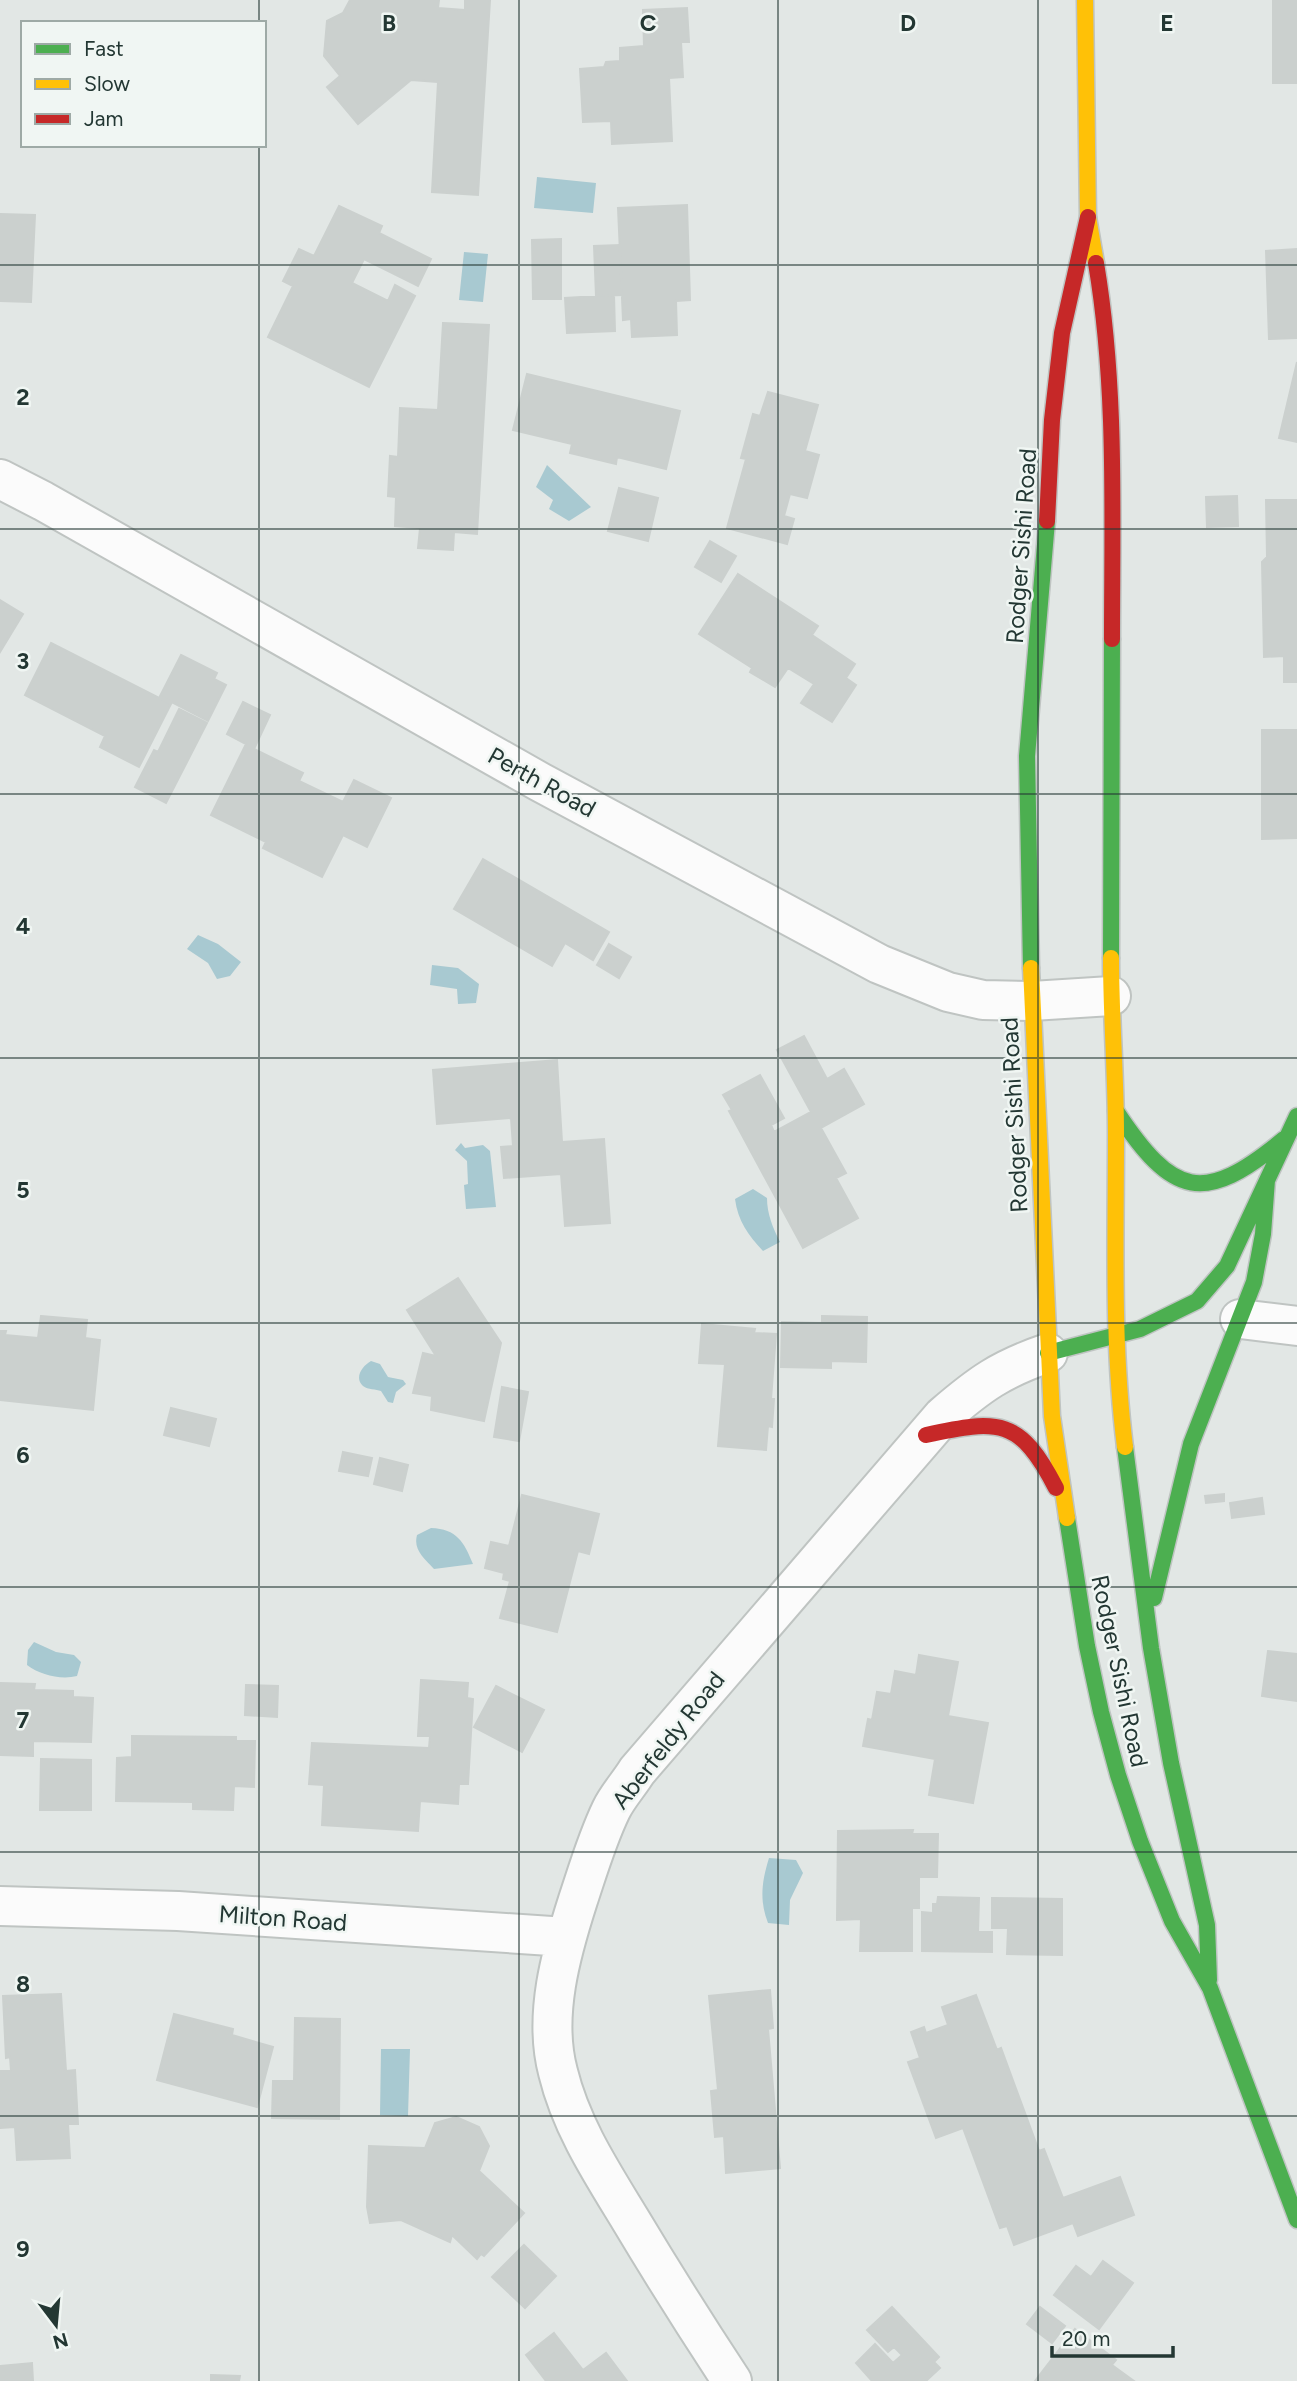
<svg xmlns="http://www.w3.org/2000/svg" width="1297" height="2381" font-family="Figtree,sans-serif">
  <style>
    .water { fill: #a8c9d1 }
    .building { fill: #cbd0ce; stroke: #cbd0ce; stroke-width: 2 }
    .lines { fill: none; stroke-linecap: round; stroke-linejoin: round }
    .street-casing { stroke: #bfc4c2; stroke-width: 42 }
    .fast-casing { stroke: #bfc4c2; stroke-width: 19 }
    .slow-casing { stroke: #bfc4c2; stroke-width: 19 }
    .jam-casing { stroke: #bfc4c2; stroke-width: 19 }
    .street { stroke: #fbfbfb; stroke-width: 38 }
    .fast { stroke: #4caf50; stroke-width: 16 }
    .slow { stroke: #ffc107; stroke-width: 16 }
    .jam { stroke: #c62828; stroke-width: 16 }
    .grid { fill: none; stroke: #233733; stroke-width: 2; stroke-opacity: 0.55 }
    .labels { text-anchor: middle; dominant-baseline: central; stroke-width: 5; stroke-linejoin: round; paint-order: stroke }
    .street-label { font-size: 24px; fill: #233733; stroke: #f0f6f3 }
    .grid-label { font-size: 23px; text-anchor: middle; font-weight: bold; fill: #233733; stroke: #f0f6f3; stroke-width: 5; stroke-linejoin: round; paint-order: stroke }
  </style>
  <rect width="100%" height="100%" fill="#e2e7e5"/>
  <path class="water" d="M 537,177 L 596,183 L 593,213 L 534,208 Z
    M 464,252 L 488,254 L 483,302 L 459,300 Z
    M 547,465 L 591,507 L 569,521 L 549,509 L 553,500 L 536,487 Z
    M 198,935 L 218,944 L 241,962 L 230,976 L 217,979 L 208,963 L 187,949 Z
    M 432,965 L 458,968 L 479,984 L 476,1003 L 458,1004 L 457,989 L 430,985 Z
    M 461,1143 L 465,1148 L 483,1145 L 490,1151 L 496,1207 L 466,1209 L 464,1185 L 468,1184 L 467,1161 L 455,1150 Z
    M 753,1189 L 767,1198 C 767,1214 773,1228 780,1242 L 763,1251 C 748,1235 738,1221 735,1199 Z
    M 371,1361 L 380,1364 L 388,1377 L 403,1380 L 406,1384 L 396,1392 L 393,1403 L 388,1402 L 381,1391 C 376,1389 368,1390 363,1386 C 354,1378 362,1366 371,1361 Z
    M 431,1528 C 457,1529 464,1542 473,1564 L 434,1569 C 424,1558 413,1550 417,1535 Z
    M 34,1642 L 56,1652 L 74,1655 L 81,1662 L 77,1676 C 61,1680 40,1675 27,1665 L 28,1650 Z
    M 769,1858 L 796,1860 L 803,1873 L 790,1900 L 789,1925 L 768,1923 C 759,1900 762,1881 769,1858 Z
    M 381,2049 L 410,2049 L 408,2116 L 380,2115 Z"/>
  <path class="building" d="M 350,0 L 439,0 L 438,8 L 465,10 L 465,0 L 490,0 L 478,195 L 432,192 L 438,82 L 411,80 L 358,124 L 327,87 L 340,76 L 324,56 L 327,21 L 343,13 Z
    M 1273,0 L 1297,0 L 1297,83 L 1273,83 Z
    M 687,8 L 689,42 L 681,42 L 683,77 L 669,78 L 672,141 L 612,144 L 611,121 L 583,122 L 580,69 L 604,67 L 606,62 L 620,61 L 620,48 L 644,46 L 643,10 Z
    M 687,205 L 690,300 L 676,301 L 677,335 L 632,337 L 631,319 L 623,320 L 618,208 Z
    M 339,206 L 382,226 L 379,233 L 431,259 L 418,286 L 364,259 L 352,283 L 388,301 L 395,285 L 415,296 L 369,387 L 268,337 L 293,286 L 283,281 L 299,249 L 314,256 Z
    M 0,214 L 35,215 L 31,302 L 0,301 Z
    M 561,239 L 561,299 L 533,299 L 532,240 Z
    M 620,245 L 622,295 L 596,296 L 594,246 Z
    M 1297,249 L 1297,338 L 1269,339 L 1266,251 Z
    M 614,295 L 615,331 L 567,333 L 565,298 Z
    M 443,323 L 489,325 L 477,534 L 454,532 L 453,550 L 418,548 L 420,528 L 395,526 L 396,497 L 388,496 L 390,456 L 398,457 L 400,408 L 438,410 Z
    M 1297,362 L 1297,442 L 1279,438 Z
    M 527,374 L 680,411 L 666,469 L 617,457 L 616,464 L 570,453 L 572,444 L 513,430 Z
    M 768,392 L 818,405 L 805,451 L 819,455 L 807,498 L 790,494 L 784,516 L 794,519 L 787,544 L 727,528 L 746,459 L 741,458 L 753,414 L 760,416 Z
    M 619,488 L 658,498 L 648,541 L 608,531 Z
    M 1237,496 L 1238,526 L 1207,527 L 1206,497 Z
    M 1266,500 L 1297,500 L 1297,682 L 1284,682 L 1284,656 L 1264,657 L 1262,562 L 1267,557 Z
    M 710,541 L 736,556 L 721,582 L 695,567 Z
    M 738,574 L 818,626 L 812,635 L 855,664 L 846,678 L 856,685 L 832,722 L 801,703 L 814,684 L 788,668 L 775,687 L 750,672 L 752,668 L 699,634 Z
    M 0,600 L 23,614 L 0,652 Z
    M 51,643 L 171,704 L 139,767 L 100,747 L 105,736 L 25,695 Z
    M 181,655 L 217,673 L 214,679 L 226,685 L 208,721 L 160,696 Z
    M 243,702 L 270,715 L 254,749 L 303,773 L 299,781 L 343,802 L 354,780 L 391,798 L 367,847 L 343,835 L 322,877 L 263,848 L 266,842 L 211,815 L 246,744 L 227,734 Z
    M 179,709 L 207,723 L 166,803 L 135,787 L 154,750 L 158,752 Z
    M 1262,730 L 1297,730 L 1297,838 L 1262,839 Z
    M 483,859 L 609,932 L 593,960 L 565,943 L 552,966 L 454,909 Z
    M 609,944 L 631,957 L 619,978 L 597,965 Z
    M 804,1036 L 827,1079 L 844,1069 L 864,1104 L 821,1128 L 846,1173 L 836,1178 L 858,1218 L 803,1248 L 729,1111 L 732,1110 L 723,1095 L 760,1075 L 784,1118 L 771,1125 L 774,1132 L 811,1112 L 777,1050 Z
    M 557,1060 L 562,1142 L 604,1139 L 610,1223 L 565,1226 L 561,1174 L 504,1178 L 501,1147 L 513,1146 L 511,1118 L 437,1124 L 433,1070 Z
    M 458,1278 L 501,1343 L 484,1421 L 431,1410 L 432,1396 L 413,1393 L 423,1353 L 436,1356 L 407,1310 Z
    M 41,1316 L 87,1320 L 85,1338 L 100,1340 L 93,1410 L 0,1400 L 0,1331 L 6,1331 L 5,1335 L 38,1338 Z
    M 822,1316 L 867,1317 L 866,1362 L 831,1361 L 831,1368 L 781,1367 L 782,1322 L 822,1323 Z
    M 702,1324 L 755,1329 L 754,1333 L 776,1334 L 771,1399 L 774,1399 L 772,1427 L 768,1426 L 766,1450 L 718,1446 L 725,1364 L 699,1363 Z
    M 502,1387 L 528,1392 L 519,1441 L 494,1437 Z
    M 171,1408 L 216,1419 L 209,1446 L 164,1435 Z
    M 343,1452 L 372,1458 L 368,1476 L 339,1471 Z
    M 380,1458 L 408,1465 L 402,1491 L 374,1484 Z
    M 1224,1494 L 1224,1501 L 1206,1503 L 1205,1496 Z
    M 522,1495 L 599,1514 L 589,1554 L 578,1551 L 557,1632 L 500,1618 L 510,1581 L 503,1579 L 504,1573 L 485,1568 L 491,1542 L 509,1546 Z
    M 1262,1498 L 1264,1514 L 1232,1518 L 1230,1503 Z
    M 1268,1651 L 1297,1654 L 1297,1701 L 1262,1696 Z
    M 919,1655 L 958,1662 L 948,1716 L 988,1723 L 973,1803 L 929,1795 L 935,1759 L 863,1746 L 868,1719 L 872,1720 L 877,1692 L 891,1694 L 895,1671 L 916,1675 Z
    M 421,1680 L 468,1683 L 467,1698 L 473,1699 L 468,1784 L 459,1784 L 458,1804 L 420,1801 L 418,1831 L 322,1825 L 324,1785 L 309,1784 L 312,1743 L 429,1748 L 430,1736 L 418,1736 Z
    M 0,1683 L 35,1684 L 34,1690 L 73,1691 L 73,1697 L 93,1698 L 91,1742 L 33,1741 L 33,1756 L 0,1755 Z
    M 246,1685 L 278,1686 L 277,1717 L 245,1715 Z
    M 496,1686 L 544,1710 L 522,1752 L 474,1727 Z
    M 132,1736 L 236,1737 L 236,1741 L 255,1741 L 254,1787 L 234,1786 L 233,1810 L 193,1809 L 193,1802 L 116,1801 L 117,1758 L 132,1757 Z
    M 41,1759 L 91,1760 L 91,1810 L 40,1810 Z
    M 913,1830 L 912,1834 L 938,1834 L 937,1877 L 919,1877 L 919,1908 L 912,1908 L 912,1951 L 860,1951 L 861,1919 L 837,1920 L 838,1831 Z
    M 938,1897 L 979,1898 L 978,1932 L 992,1932 L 992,1952 L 922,1951 L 922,1912 L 933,1913 L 933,1904 L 937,1904 Z
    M 992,1898 L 1062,1899 L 1062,1955 L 1007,1954 L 1008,1928 L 992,1928 Z
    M 770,1990 L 773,2028 L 768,2029 L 780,2168 L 726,2173 L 724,2136 L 715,2137 L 711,2091 L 718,2090 L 709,1996 Z
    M 61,1994 L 66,2071 L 75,2070 L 78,2124 L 68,2124 L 70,2158 L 17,2160 L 15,2127 L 0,2128 L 0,2071 L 11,2071 L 10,2057 L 6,2058 L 3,1996 Z
    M 976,1995 L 997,2050 L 1001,2048 L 1039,2151 L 1044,2149 L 1063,2198 L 1120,2177 L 1134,2215 L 1078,2236 L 1073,2223 L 1014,2245 L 1007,2226 L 1000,2228 L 963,2128 L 936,2138 L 908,2062 L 920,2058 L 911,2032 L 924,2027 L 926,2033 L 948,2025 L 942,2007 Z
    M 174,2014 L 233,2029 L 232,2035 L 273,2047 L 257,2107 L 157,2080 Z
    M 295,2018 L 340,2019 L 339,2119 L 272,2118 L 273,2081 L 294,2081 Z
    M 456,2117 L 479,2127 L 489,2146 L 479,2171 L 524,2213 L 484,2256 L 481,2254 L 477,2259 L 452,2235 L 450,2242 L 401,2220 L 370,2223 L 367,2207 L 369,2146 L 425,2148 L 435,2123 Z
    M 524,2245 L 556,2276 L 525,2308 L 492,2277 Z
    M 1103,2261 L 1133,2283 L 1099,2329 L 1054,2295 L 1076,2266 L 1091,2277 Z
    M 892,2307 L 939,2357 L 934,2362 L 940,2368 L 926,2381 L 872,2381 L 856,2363 L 875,2344 L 893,2363 L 902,2355 L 894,2347 L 888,2352 L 867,2330 Z
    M 1040,2307 L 1065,2326 L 1052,2343 L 1027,2324 Z
    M 1075,2329 L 1116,2360 L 1112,2365 L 1134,2381 L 1035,2381 Z
    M 554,2333 L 583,2370 L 606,2353 L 627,2381 L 546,2381 L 526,2355 Z
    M 32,2363 L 33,2381 L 0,2381 L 0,2366 Z
    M 211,2375 L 240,2376 L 239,2381 L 211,2381 Z"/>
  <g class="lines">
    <defs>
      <path id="street" d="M 0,479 L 43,501 L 540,782 L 879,964 L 948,992 L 983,1000 L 1032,1001 L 1111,996
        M 1240,1319 L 1297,1326
        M 0,1906 L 178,1911 L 566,1937
        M 732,2381 C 697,2328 663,2274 630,2219 C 602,2173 571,2126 558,2072 C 543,2016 561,1953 578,1900 C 588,1870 597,1839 611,1810 C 617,1797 629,1784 637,1771 L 943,1416 C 980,1384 1001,1369 1048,1353"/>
      <path id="fast" d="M 1111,958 L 1112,639
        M 1031,968 L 1027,756 L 1047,521
        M 1116,1111 C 1173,1197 1203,1206 1284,1139
        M 1048,1353 L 1140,1329 L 1197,1301 L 1227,1266 L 1297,1116
        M 1125,1447 L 1151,1648 L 1171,1763 L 1207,1925 L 1209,1980
        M 1067,1518 L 1087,1646 L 1101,1712 L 1118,1775 L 1140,1841 L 1172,1921 L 1210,1988 L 1297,2220
        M 1154,1598 L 1191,1444 L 1254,1282 L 1263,1234 L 1267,1180"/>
      <path id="slow" d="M 1085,0 L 1088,217 L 1096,263
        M 1111,958 C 1111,1017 1116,1075 1116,1134 C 1116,1238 1112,1344 1125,1447
        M 1031,968 L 1052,1416 L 1067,1518"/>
      <path id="jam" d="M 1096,263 C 1117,387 1112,515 1112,639
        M 1047,521 L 1052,420 L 1062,333 L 1088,217
        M 926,1435 C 999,1419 1020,1418 1056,1488"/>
    </defs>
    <use href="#street" class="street-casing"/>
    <use href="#fast" class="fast-casing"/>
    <use href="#slow" class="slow-casing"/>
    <use href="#jam" class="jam-casing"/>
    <use href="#street" class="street"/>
    <use href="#fast" class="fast"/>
    <use href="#slow" class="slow"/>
    <use href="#jam" class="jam"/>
  </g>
  <path class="grid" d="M 259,0 L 259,23M 519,0 L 519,2381M 778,0 L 778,2381M 1038,0 L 1038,2381M 259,145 L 259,2381M 0,265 L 1297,265M 0,529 L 1297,529M 0,794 L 1297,794M 0,1058 L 1297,1058M 0,1323 L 1297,1323M 0,1587 L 1297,1587M 0,1852 L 1297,1852M 0,2116 L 1297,2116"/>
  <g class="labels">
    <g class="street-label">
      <text transform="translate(1021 546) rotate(-86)">Rodger Sishi Road</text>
      <text transform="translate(542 782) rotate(29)">Perth Road</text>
      <text transform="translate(1014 1115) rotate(-93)">Rodger Sishi Road</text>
      <text transform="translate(1120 1671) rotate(78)">Rodger Sishi Road</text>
      <text transform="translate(668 1740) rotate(-52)">Aberfeldy Road</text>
      <text transform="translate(283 1918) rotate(4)">Milton Road</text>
    </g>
  </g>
  <g class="grid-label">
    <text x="389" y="31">B</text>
    <text x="648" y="31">C</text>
    <text x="908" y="31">D</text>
    <text x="1167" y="31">E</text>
    <text x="23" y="405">2</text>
    <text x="23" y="669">3</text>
    <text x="23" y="934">4</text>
    <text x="23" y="1198">5</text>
    <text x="23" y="1463">6</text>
    <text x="23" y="1728">7</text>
    <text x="23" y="1992">8</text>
    <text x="23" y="2257">9</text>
  </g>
  <rect x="21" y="21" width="245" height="126" fill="#f0f6f3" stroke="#9eaaa6" stroke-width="2"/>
  <rect x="35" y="44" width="35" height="10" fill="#4caf50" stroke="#9eaaa6" stroke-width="2"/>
  <text x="84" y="56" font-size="21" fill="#233733">Fast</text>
  <rect x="35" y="79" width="35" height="10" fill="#ffc107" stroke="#9eaaa6" stroke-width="2"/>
  <text x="84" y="91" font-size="21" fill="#233733">Slow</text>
  <rect x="35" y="114" width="35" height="10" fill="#c62828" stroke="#9eaaa6" stroke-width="2"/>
  <text x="84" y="126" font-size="21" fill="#233733">Jam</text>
  <g transform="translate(56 2325) rotate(164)" stroke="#f0f6f3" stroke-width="5" paint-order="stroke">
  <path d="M0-5L12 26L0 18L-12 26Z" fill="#233733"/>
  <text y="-10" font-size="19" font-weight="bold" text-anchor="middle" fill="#233733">N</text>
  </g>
  <path d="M1052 2346v10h121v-10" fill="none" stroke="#233733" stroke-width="3.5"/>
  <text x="1062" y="2346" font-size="21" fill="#233733" stroke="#f0f6f3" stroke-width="5" paint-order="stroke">20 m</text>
</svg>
